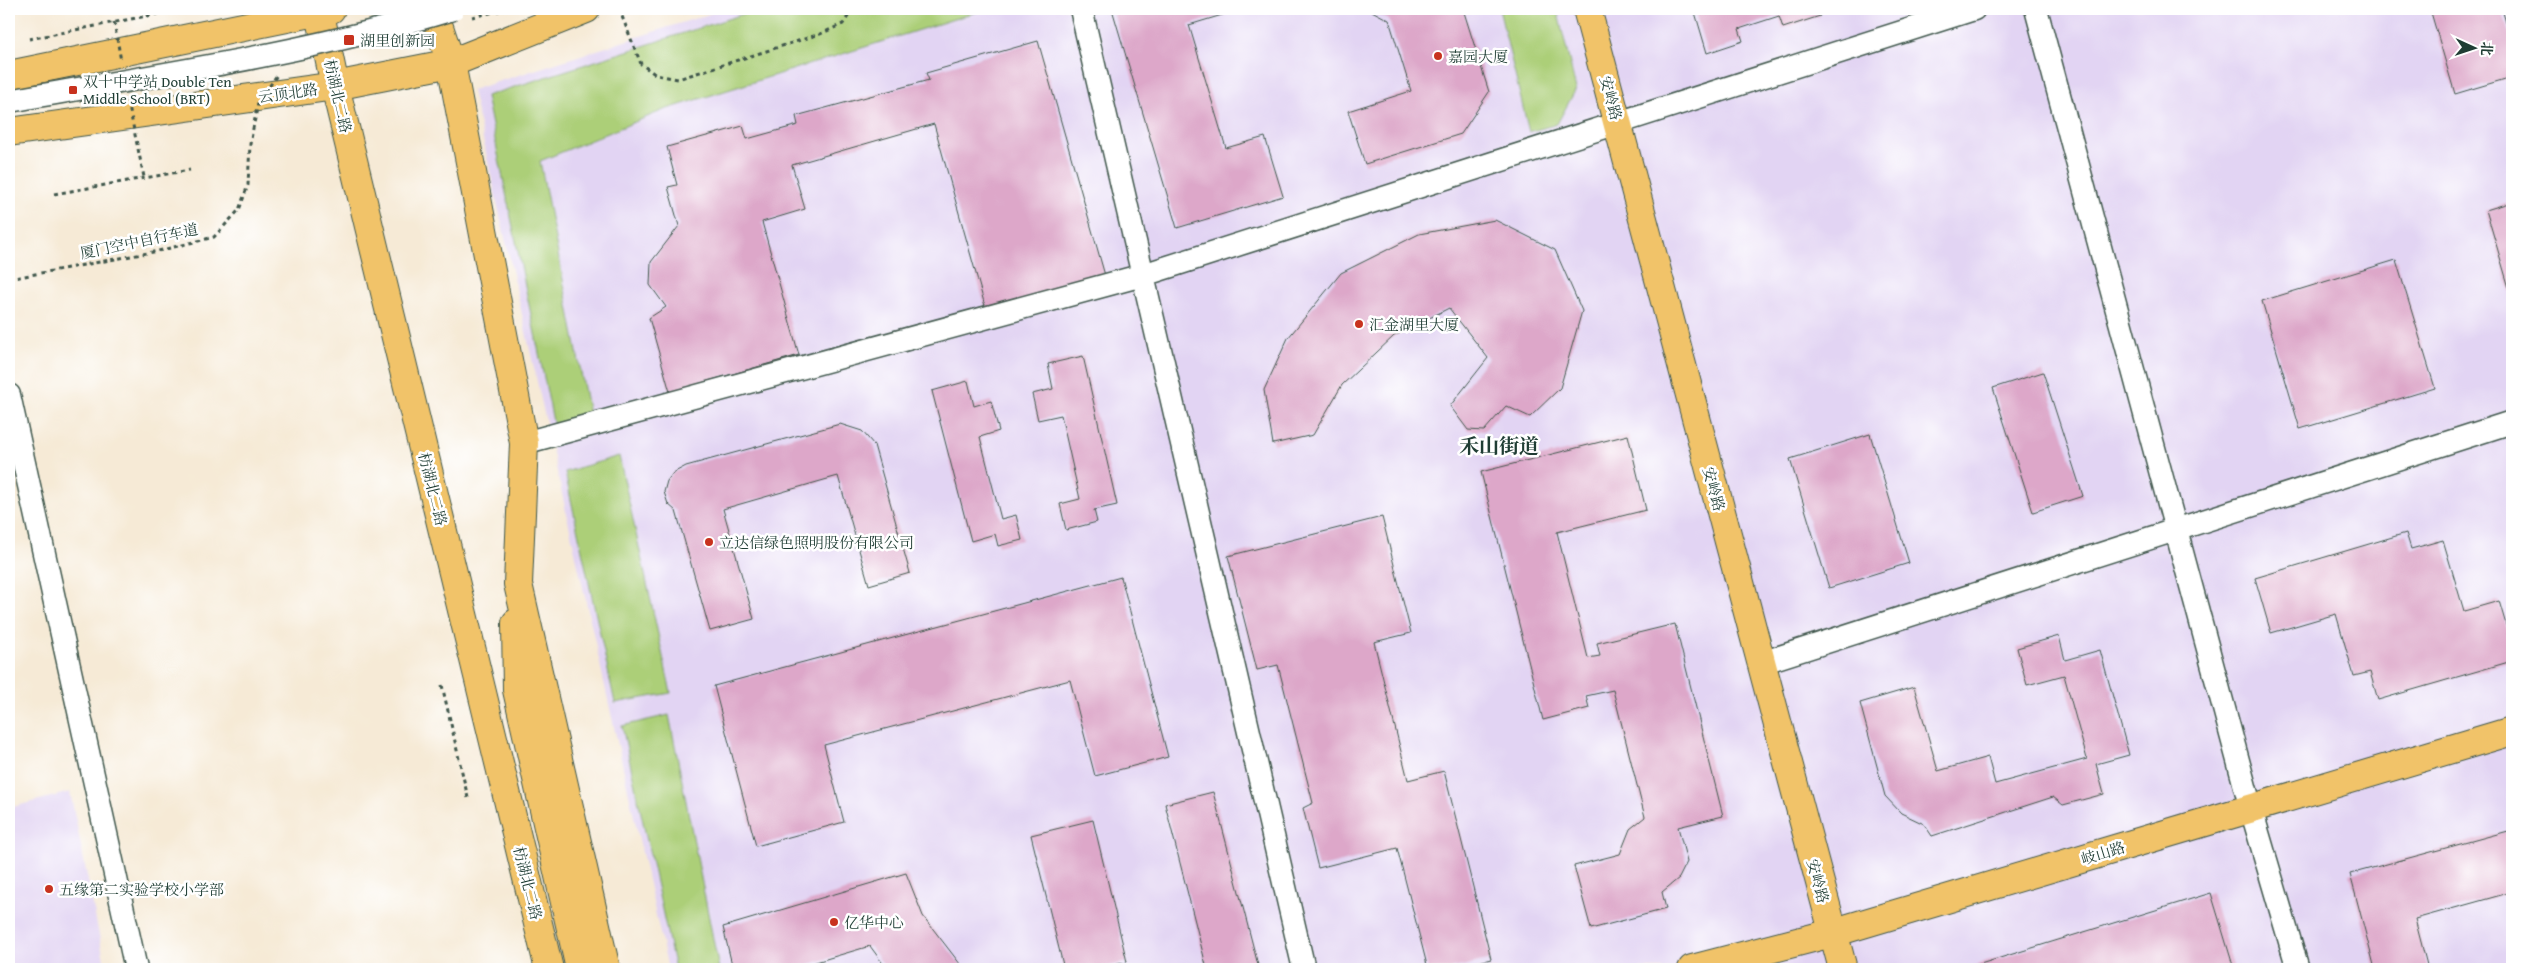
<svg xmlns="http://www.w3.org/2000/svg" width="2521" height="978" font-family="'Gentium Book Plus','Noto Serif SC',serif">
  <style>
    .built { fill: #e2d4f3 }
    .green { fill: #accf78; stroke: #668656 }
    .building { fill: #dda7c9 }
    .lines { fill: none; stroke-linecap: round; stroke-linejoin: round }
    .minor-casing { stroke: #3f574c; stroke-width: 25 }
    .major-casing { stroke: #3f574c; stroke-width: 30 }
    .path { stroke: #3f574c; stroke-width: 3; stroke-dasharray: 4 4; stroke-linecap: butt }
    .minor { stroke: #fff; stroke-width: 22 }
    .major { stroke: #f1c369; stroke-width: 28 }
    .minor-bridge-casing { stroke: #3f574c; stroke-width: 25; stroke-linecap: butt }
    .path-bridge { stroke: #3f574c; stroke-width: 3; stroke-dasharray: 4 4; stroke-linecap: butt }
    .minor-bridge { stroke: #fff; stroke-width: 22 }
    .poi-dot { fill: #c8321e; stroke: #fff; stroke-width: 2 }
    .labels { text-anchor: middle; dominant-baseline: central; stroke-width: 5; stroke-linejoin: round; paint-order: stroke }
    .poi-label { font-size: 15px; fill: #1f3d34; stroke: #fff; text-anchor: start }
    .street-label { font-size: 15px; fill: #1f3d34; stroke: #fff }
    .district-label { font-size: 20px; font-weight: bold; fill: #1f3d34; stroke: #fff }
  </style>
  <rect width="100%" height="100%" fill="#fff"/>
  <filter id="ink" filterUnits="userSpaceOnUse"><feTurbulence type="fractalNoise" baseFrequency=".02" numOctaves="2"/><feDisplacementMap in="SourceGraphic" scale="10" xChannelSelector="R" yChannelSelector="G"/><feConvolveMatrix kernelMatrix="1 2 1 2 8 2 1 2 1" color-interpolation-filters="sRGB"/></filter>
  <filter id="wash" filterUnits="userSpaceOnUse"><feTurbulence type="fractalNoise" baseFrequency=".0096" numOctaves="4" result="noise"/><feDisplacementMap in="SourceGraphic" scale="20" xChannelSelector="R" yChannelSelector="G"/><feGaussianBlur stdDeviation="1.12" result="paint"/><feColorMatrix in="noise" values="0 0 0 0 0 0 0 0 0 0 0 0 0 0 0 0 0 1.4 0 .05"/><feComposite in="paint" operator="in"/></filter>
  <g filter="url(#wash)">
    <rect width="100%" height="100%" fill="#f6ead6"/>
    <path class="built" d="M 725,9 L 2512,9 L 2512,969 L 668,969 L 472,90 Z
      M 70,792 L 106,969 L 9,969 L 9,808 Z"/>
    <path class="green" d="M 759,9 L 986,9 L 664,110 L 540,161 L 591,424 L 555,431 L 486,96 Z
      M 1499,9 L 1557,9 L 1576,89 L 1557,124 L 1529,132 Z
      M 619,456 L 671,693 L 615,703 L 565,472 Z
      M 669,715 L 719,969 L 675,969 L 622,726 Z"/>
    <g id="blocks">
      <path class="building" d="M 1112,9 L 1242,9 L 1189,25 L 1226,148 L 1265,137 L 1283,196 L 1177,228 Z
        M 1368,9 L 1463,9 L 1489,92 L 1461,134 L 1365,164 L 1348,111 L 1411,91 L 1389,20 Z
        M 1694,9 L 1818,9 L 1820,16 L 1783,28 L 1779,16 L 1739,29 L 1743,41 L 1707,53 Z
        M 2430,9 L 2502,9 L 2512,43 L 2512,77 L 2455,94 Z
        M 1038,41 L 1106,279 L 987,313 L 934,124 L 792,165 L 805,209 L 762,222 L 799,355 L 670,392 L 649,318 L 666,307 L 650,285 L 651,262 L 679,226 L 668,187 L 677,185 L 667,147 L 743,126 L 747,139 L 798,125 L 796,116 L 929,80 L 926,73 Z
        M 2512,202 L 2512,298 L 2486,210 Z
        M 1495,220 L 1555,250 L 1582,311 L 1560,388 L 1530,417 L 1506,406 L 1484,431 L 1468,430 L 1450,406 L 1488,358 L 1449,308 L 1394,336 L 1342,385 L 1313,435 L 1273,444 L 1264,390 L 1288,338 L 1341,273 L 1419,234 Z
        M 2396,260 L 2435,388 L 2300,429 L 2262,301 Z
        M 1083,356 L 1117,505 L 1094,510 L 1097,522 L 1066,530 L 1060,504 L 1080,499 L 1061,415 L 1038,420 L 1032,394 L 1053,389 L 1048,364 Z
        M 2043,372 L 2083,496 L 2033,512 L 1993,388 Z
        M 968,381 L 974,406 L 991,401 L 999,431 L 980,437 L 1001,519 L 1016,515 L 1022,540 L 998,546 L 995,534 L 971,541 L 932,391 Z
        M 840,424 L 862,431 L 874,445 L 910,573 L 869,585 L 838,476 L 723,509 L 754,619 L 710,631 L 676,511 L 668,504 L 664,492 L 667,481 L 673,473 L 686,466 Z
        M 1870,434 L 1909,563 L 1829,588 L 1790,459 Z
        M 1628,435 L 1646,510 L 1557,532 L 1588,658 L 1600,656 L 1597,643 L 1675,624 L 1723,816 L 1678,827 L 1687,862 L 1679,878 L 1662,892 L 1666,909 L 1591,929 L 1574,866 L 1620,854 L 1630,829 L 1645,817 L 1613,690 L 1586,696 L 1589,708 L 1543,720 L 1481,472 Z
        M 1382,517 L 1411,633 L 1374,642 L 1408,780 L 1444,771 L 1491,959 L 1450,969 L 1428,969 L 1397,848 L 1318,868 L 1303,808 L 1313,803 L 1278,665 L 1257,670 L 1228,556 Z
        M 2406,533 L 2411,549 L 2443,540 L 2464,611 L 2499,601 L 2512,645 L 2512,661 L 2378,700 L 2370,672 L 2354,676 L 2336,614 L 2271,633 L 2255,578 Z
        M 1121,577 L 1168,757 L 1095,776 L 1070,680 L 824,745 L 844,822 L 756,846 L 714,686 Z
        M 2059,636 L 2065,660 L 2100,650 L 2129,755 L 2096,764 L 2104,794 L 2063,805 L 2053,797 L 1932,836 L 1924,824 L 1901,813 L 1885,796 L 1860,703 L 1914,687 L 1938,771 L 1988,757 L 1995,784 L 2087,759 L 2064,675 L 2027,685 L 2017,648 Z
        M 1213,792 L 1259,969 L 1207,969 L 1165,804 Z
        M 1093,820 L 1127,962 L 1097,969 L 1064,969 L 1031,835 Z
        M 2512,830 L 2512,892 L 2415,919 L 2428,969 L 2375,969 L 2350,874 Z
        M 906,873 L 923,916 L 964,969 L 887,969 L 870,946 L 799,967 L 800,969 L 733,969 L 723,927 Z
        M 2211,893 L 2234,969 L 1964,969 Z"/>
    </g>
  </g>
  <g filter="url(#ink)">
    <use href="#blocks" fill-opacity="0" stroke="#3f574c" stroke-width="1"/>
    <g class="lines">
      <defs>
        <path id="minor" d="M 1081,9 L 1304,969
          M 2036,9 L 2251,809 L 2298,969
          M 9,395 L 136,969
          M 524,443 L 1143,275 L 1974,9
          M 1761,663 L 2512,422"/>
        <path id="major" d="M 319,9 L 335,86 L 549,969
          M 433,9 L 451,63 L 524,443 L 518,584 L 606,969
          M 1587,9 L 1843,969
          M 9,75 L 331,9
          M 9,132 L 335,86 L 451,63 L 586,9
          M 516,623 L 517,690 L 580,969
          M 1692,969 L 1832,933 L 2512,731"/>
      </defs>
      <use href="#minor" class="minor-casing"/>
      <use href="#major" class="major-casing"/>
      <path class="path" d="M 619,9 L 641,64 L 656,75 L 678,79 L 820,34 L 843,24 L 851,12 L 851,9
        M 668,9 L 683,12 L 704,9
        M 29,39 L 162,13
        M 54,194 L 190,170
        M 442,685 L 468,798"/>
      <use href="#minor" class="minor"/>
      <use href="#major" class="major"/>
      <defs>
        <path id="minor-bridge" d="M 9,101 C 157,75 308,53 453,9"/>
      </defs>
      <use href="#minor-bridge" class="minor-bridge-casing"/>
      <path class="path-bridge" d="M 472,17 L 507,9
        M 114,22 L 121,61
        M 128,102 L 144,177
        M 9,279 L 158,251 L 214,237 L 239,210 L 248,185 L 250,144 L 258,103 L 277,75"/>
      <use href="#minor-bridge" class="minor-bridge"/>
    </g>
  </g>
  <g class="poi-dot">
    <rect x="343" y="34" width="12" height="12" rx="2.5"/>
    <circle cx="1438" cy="56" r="5"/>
    <rect x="68" y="85" width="10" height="10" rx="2.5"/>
    <circle cx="1359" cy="324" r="5"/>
    <circle cx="709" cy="542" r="5"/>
    <circle cx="49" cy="889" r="5"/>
    <circle cx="834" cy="922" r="5"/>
  </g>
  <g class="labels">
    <g class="poi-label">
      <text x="360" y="40">湖里创新园</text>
      <text x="1448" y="56">嘉园大厦</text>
      <text x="83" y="81">双十中学站 Double Ten<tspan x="83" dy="17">Middle School (BRT)</tspan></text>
      <text x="1369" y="324">汇金湖里大厦</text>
      <text x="719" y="542">立达信绿色照明股份有限公司</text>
      <text x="59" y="889">五缘第二实验学校小学部</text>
      <text x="844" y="922">亿华中心</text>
    </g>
    <g class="street-label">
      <text transform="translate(288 93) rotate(-8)">云顶北路</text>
      <text transform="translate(338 96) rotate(77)">枋湖北二路</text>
      <text transform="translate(1611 98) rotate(75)">安岭路</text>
      <text transform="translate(139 241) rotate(-12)">厦门空中自行车道</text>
      <text transform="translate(433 489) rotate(76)">枋湖北二路</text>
      <text transform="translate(1714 489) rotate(75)">安岭路</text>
      <text transform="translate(2103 853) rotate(-17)">岐山路</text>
      <text transform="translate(1818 881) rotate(75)">安岭路</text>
      <text transform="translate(528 883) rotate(76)">枋湖北二路</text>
    </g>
    <g class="district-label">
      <text x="1499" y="445">禾山街道</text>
    </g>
  </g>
  <rect width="2521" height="978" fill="none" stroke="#fff" stroke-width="30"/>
  <g transform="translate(2474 48) rotate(93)" stroke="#ffffff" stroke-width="4" paint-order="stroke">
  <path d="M0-4L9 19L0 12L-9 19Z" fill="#1f3d34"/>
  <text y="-8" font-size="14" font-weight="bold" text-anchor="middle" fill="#1f3d34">北</text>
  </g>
</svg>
